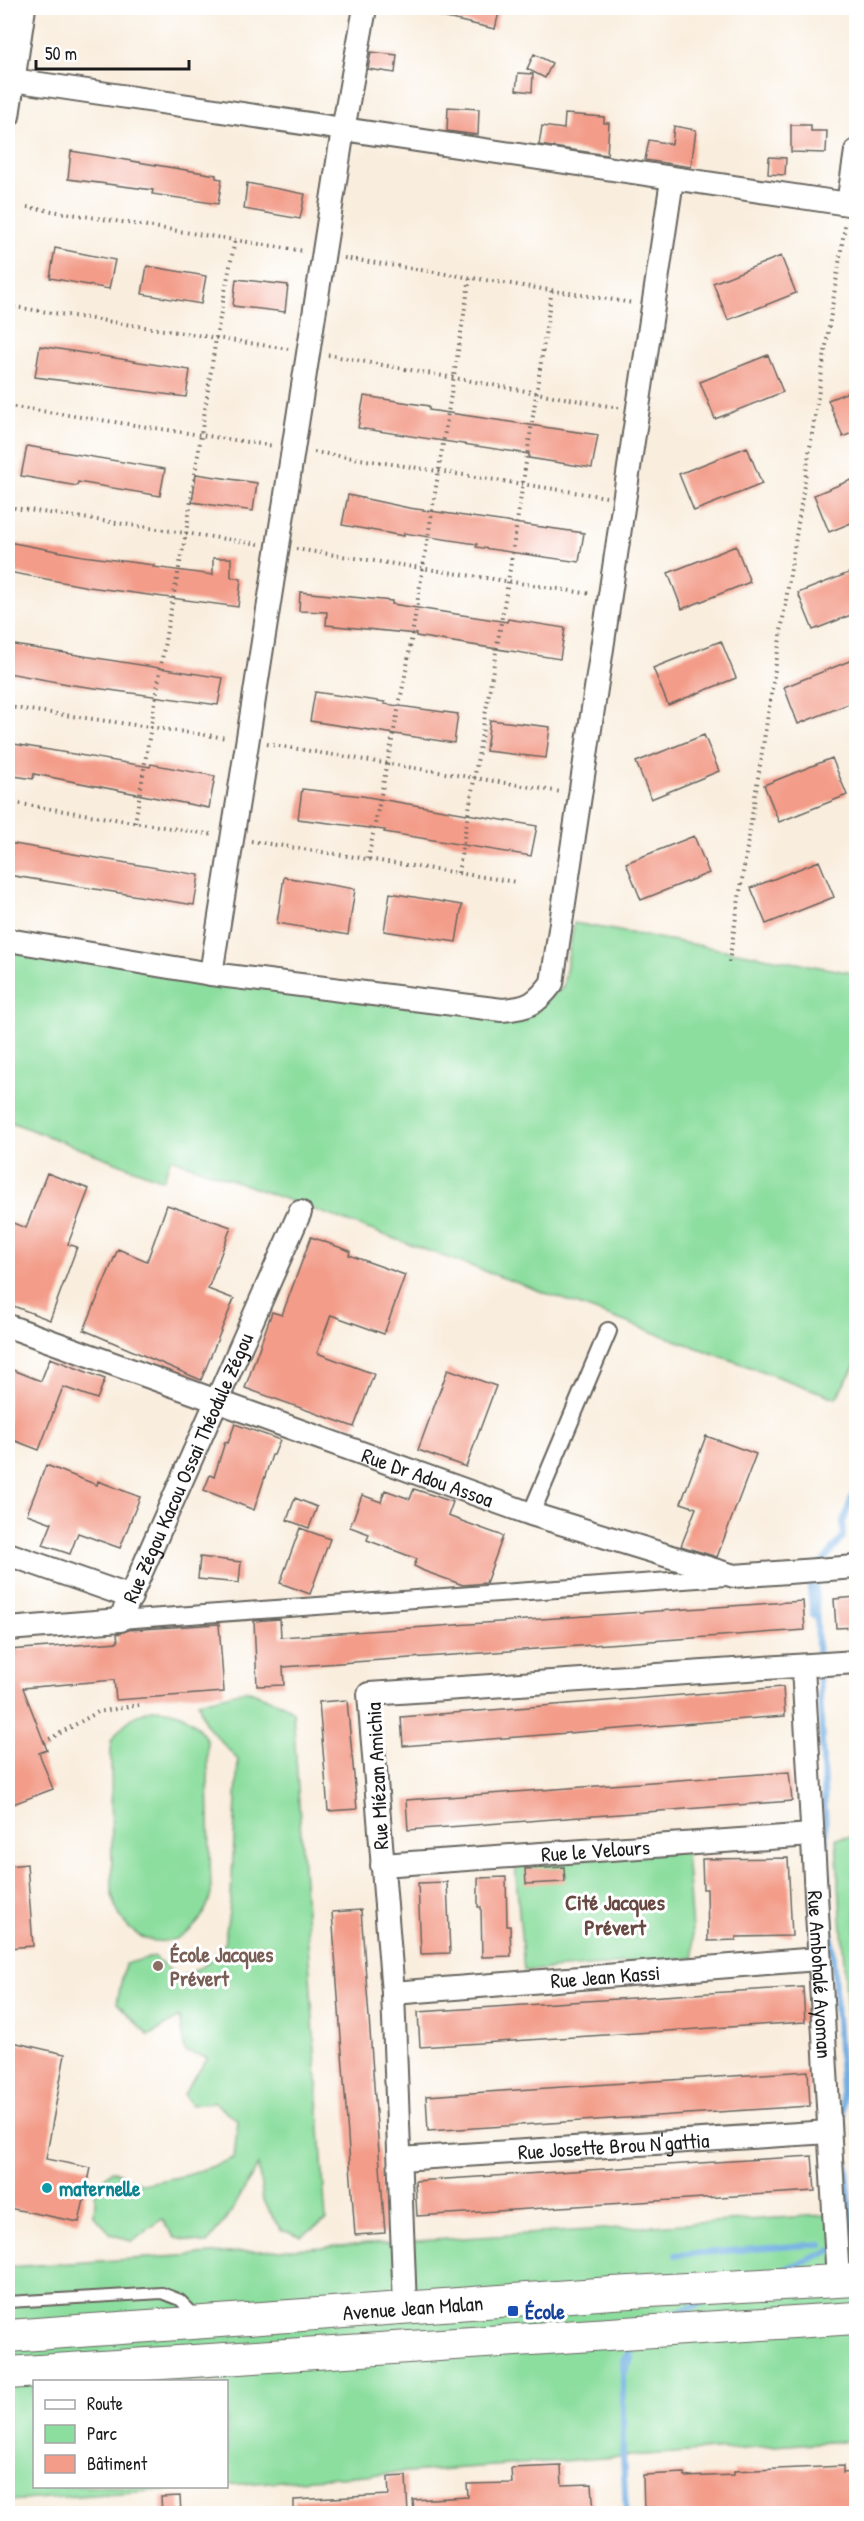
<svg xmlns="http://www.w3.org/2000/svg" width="864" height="2521" font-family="'Patrick Hand',sans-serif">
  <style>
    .green { fill: #8cde9f; stroke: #547d5e; stroke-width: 1.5 }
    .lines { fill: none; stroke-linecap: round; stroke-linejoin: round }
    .stream { stroke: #70ade2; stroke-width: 6 }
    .building { fill: #f39c89 }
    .service-casing { stroke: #696660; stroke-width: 14 }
    .pedestrian-casing { stroke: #696660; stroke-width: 20 }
    .minor-casing { stroke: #696660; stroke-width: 26 }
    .secondary-casing { stroke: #696660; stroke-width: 34 }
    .path { stroke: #696660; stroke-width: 4; stroke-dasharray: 1.5 4.5; stroke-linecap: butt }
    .service { stroke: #fff; stroke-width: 10 }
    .pedestrian { stroke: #fff; stroke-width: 16 }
    .minor { stroke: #fff; stroke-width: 22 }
    .secondary { stroke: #fff; stroke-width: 32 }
    .education-dot { fill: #8d6e63; stroke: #fff; stroke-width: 2 }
    .culture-dot { fill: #0f9aa8; stroke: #fff; stroke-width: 2 }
    .transit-dot { fill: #1a4fb4; stroke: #fff; stroke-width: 2 }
    .labels { text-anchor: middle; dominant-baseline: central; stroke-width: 6; stroke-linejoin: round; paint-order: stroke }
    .street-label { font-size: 21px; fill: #1c1c1c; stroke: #fff }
    .education-label { font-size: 21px; font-weight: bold; fill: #785e54; stroke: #fff; text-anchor: start }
    .culture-label { font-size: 21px; font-weight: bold; fill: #0d838f; stroke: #fff; text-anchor: start }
    .transit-label { font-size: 21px; font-weight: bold; fill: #164399; stroke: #fff; text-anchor: start }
    .neighbourhood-label { font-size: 22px; font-weight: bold; fill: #674942; stroke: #fff }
  </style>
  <rect width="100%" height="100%" fill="#fff"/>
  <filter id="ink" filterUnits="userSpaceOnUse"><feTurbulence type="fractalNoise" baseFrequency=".0167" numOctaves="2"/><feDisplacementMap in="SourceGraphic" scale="12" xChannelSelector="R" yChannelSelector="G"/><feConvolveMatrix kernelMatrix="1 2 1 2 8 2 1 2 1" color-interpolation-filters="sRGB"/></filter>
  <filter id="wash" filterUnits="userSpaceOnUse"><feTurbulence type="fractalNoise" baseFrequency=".008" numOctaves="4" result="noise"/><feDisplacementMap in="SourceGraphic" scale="24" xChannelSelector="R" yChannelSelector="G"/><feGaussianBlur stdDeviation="1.35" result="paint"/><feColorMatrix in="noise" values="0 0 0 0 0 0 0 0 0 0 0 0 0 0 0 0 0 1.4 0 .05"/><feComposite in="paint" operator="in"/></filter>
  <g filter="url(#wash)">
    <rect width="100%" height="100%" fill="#f9eede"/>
    <path class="green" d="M 574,923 L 853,973 L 856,955 L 856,1364 L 836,1398 L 171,1158 L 163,1180 L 8,1121 L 8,939 L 519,1022 L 563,987 Z
      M 247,1690 L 285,1705 L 293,1712 L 326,2221 L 301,2236 L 281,2230 L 263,2201 L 258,2165 L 233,2209 L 207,2244 L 175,2238 L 162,2219 L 132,2242 L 110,2233 L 94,2215 L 96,2187 L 112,2170 L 142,2184 L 188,2175 L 234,2158 L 238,2120 L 213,2102 L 192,2105 L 183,2094 L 208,2058 L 185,2052 L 179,2017 L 149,2036 L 117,2003 L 125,1964 L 154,1956 L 179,1978 L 205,1965 L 224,1945 L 231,1898 L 238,1760 L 206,1725 L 198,1702 Z
      M 151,1709 C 179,1709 191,1716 207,1740 L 211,1894 C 196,1957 126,1957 112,1895 L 111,1741 C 122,1724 132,1716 151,1709 Z
      M 856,1837 L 856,2135 L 855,2135 L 836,1838 Z
      M 686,1851 L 694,1958 L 524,1971 L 515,1864 Z
      M 856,2213 L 856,2440 L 227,2485 L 226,2382 L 34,2382 L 34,2486 L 206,2487 L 8,2501 L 8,2267 Z"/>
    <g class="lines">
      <path class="stream" d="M 821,1564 L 843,1537 L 843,1523 L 856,1485
        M 815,1575 L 828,1883 L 852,2242 L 842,2246
        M 809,1581 L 813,1616
        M 675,2255 L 822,2244
        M 783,2270 L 832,2250
        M 669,2316 L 704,2302
        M 624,2374 L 632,2358
        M 626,2514 L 623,2455 L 623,2361 L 637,2342"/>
    </g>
    <g id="blocks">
      <path class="building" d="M 430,8 L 500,8 L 495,29 L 429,14 Z
        M 371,52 L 397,55 L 395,73 L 368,69 Z
        M 534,54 L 552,63 L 545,78 L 527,69 Z
        M 518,73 L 533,74 L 532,92 L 516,90 Z
        M 448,107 L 479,109 L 478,135 L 447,131 Z
        M 565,114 L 604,117 L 604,123 L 609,123 L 607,155 L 539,145 L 542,126 L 564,129 Z
        M 791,125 L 811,125 L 811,131 L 827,131 L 826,153 L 791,152 Z
        M 674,126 L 696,130 L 691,167 L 645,160 L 649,140 L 672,144 Z
        M 71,151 L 216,175 L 216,178 L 222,179 L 218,204 L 152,194 L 153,190 L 68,179 Z
        M 769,157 L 786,158 L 785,175 L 768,174 Z
        M 247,183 L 305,194 L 300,219 L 244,209 Z
        M 55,248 L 115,260 L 109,289 L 50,278 Z
        M 781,256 L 796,293 L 728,320 L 713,283 Z
        M 147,266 L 206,276 L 201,304 L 142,294 Z
        M 236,279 L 288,285 L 285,312 L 233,306 Z
        M 40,346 L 190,370 L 186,397 L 35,377 Z
        M 768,355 L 783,392 L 715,419 L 700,382 Z
        M 856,389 L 856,431 L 843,437 L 828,400 Z
        M 364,396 L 429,406 L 429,410 L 598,435 L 592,468 L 529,458 L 529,454 L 358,428 Z
        M 27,446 L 165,469 L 160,496 L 78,482 L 77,486 L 21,476 Z
        M 747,447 L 762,484 L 694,511 L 679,474 Z
        M 196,474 L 257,483 L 253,511 L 192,502 Z
        M 856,478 L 856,521 L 829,532 L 814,495 Z
        M 348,495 L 409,508 L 584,533 L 579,562 L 476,547 L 477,544 L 404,533 L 404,536 L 342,525 Z
        M 8,542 L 83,556 L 154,565 L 153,567 L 213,575 L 213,558 L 231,558 L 231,577 L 241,579 L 238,607 L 89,587 L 8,572 Z
        M 736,546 L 750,582 L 682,609 L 668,573 Z
        M 856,570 L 856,613 L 813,630 L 798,593 Z
        M 300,592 L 392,601 L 392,604 L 507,622 L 508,619 L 565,628 L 560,659 L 416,636 L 416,634 L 326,625 L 327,612 L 299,611 Z
        M 721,641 L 736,678 L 668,705 L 653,668 Z
        M 8,644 L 223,678 L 218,705 L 73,685 L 8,673 Z
        M 852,660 L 856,671 L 856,701 L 798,724 L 784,687 Z
        M 315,692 L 385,702 L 384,704 L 458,714 L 454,743 L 310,721 Z
        M 490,720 L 550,727 L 546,758 L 486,751 Z
        M 704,735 L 719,771 L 651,799 L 636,762 Z
        M 8,743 L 150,767 L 151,764 L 215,776 L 209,808 L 34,774 L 33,779 L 8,775 Z
        M 832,758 L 847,795 L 779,822 L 764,785 Z
        M 302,789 L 362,796 L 537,826 L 531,856 L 384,832 L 385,830 L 298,819 Z
        M 694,836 L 709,873 L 641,900 L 626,863 Z
        M 8,843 L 199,875 L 194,905 L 8,875 Z
        M 819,861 L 834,897 L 766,924 L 751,888 Z
        M 284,877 L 355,889 L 348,935 L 277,923 Z
        M 390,893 L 462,905 L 456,942 L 384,931 Z
        M 47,1173 L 89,1189 L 68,1244 L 77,1247 L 50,1320 L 8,1304 L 8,1221 L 26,1228 Z
        M 167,1205 L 231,1227 L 208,1289 L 234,1299 L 201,1380 L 84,1330 L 118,1249 L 147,1261 Z
        M 311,1237 L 350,1251 L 349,1255 L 405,1275 L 384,1334 L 331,1315 L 317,1353 L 374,1374 L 354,1427 L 245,1388 L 272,1312 L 282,1315 Z
        M 50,1358 L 105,1379 L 97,1399 L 63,1387 L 39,1450 L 8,1438 L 8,1368 L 41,1381 Z
        M 448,1369 L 496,1386 L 466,1467 L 418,1450 Z
        M 235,1424 L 280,1440 L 274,1455 L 272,1455 L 254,1510 L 204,1490 L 210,1475 L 214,1477 L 225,1442 L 228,1443 Z
        M 706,1436 L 756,1454 L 717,1557 L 681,1546 L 696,1508 L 681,1503 Z
        M 46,1465 L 97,1485 L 98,1481 L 140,1497 L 120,1548 L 78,1533 L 70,1554 L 43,1545 L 52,1523 L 27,1514 Z
        M 414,1489 L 453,1502 L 448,1516 L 503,1536 L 486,1583 L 463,1585 L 424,1571 L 414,1566 L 417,1559 L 367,1540 L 369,1534 L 350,1527 L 362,1495 L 381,1502 L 385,1490 L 410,1499 Z
        M 295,1498 L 317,1507 L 309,1528 L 287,1520 Z
        M 300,1528 L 330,1539 L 310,1594 L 280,1583 Z
        M 200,1557 L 241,1562 L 239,1583 L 198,1579 Z
        M 856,1597 L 856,1627 L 836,1628 L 834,1599 Z
        M 803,1601 L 805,1630 L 283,1667 L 284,1685 L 257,1686 L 254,1621 L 280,1619 L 281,1637 Z
        M 219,1624 L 224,1692 L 116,1700 L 114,1680 L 23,1688 L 47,1750 L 39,1753 L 53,1789 L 8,1806 L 8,1650 L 118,1642 L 117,1634 L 129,1630 Z
        M 783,1687 L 785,1716 L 403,1746 L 401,1717 Z
        M 347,1700 L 357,1809 L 328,1811 L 319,1702 Z
        M 789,1772 L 792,1801 L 408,1830 L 406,1800 Z
        M 788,1858 L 792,1936 L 736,1937 L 736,1940 L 708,1941 L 707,1889 L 703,1889 L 702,1859 Z
        M 27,1864 L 33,1946 L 8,1948 L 8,1866 Z
        M 564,1867 L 565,1882 L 526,1884 L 525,1869 Z
        M 506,1877 L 507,1926 L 510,1926 L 511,1956 L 482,1957 L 481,1907 L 478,1907 L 478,1878 Z
        M 447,1882 L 450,1953 L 421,1954 L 418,1883 Z
        M 361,1910 L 385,2233 L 355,2235 L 332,1912 Z
        M 803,1987 L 805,2022 L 420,2047 L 418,2012 Z
        M 8,2041 L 65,2054 L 46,2159 L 91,2168 L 79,2222 L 8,2208 Z
        M 808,2071 L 810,2106 L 428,2131 L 426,2096 Z
        M 812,2156 L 815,2191 L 417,2216 L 415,2181 Z
        M 561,2466 L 562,2485 L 592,2484 L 594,2514 L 414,2514 L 413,2500 L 468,2497 L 467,2484 L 512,2483 L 511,2468 Z
        M 843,2466 L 843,2473 L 856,2472 L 856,2513 L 644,2514 L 643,2475 L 685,2473 L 685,2477 L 734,2475 L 734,2471 Z
        M 406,2476 L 408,2514 L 294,2514 L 294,2500 L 389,2495 L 388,2477 Z
        M 180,2496 L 181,2514 L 162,2514 L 161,2497 Z"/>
    </g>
  </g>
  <g filter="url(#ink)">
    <use href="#blocks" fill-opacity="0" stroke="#696660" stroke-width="1.5"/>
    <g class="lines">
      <defs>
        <path id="service" d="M 8,2302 L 162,2293 L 180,2300 L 197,2317"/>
        <path id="pedestrian" d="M 531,1514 L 608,1331
          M 120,1620 L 726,1577"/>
        <g id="minor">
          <path d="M 13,80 L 848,204 L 856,151"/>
          <path d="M 8,116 L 24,8"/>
          <path d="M 8,940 L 211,974 L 502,1010 C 529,1008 536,1004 552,983 L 672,180"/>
          <path d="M 211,974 L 343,130 L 365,8"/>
          <path id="s1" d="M 8,1326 L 531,1514 L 734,1576 L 856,1567"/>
          <path d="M 8,1554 L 131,1597"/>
          <path id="s2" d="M 8,1629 L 120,1620 L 300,1212"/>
          <path id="s3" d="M 803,1667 L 838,2281"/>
          <path id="s4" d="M 382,1865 L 811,1835"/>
          <path id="s5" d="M 393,1993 L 818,1959"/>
          <path id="s6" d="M 400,2159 L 829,2132"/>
          <path d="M 405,2307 L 393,1993 L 369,1694 L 856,1662"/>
        </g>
        <g id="secondary">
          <path id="s7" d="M 8,2336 L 612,2293 L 856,2280"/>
          <path d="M 8,2373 L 856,2318"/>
        </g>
      </defs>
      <use href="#service" class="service-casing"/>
      <use href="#pedestrian" class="pedestrian-casing"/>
      <use href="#minor" class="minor-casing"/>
      <use href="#secondary" class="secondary-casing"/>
      <path class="path" d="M 27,207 L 304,251
        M 344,258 L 633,303
        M 8,306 L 288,349
        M 328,355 L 619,408
        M 8,406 L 274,446
        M 314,452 L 606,497
        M 8,507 L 259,544
        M 296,549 L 591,594
        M 8,707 L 227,738
        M 267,744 L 561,792
        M 8,802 L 214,835
        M 135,823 L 167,629 L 186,533 L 216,338 L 235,240
        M 251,841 L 516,882
        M 368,859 L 407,666 L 470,277
        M 458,873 L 508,582 L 552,289
        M 729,962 L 845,225
        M 44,1742 L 98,1712 L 139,1705"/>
      <use href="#service" class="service"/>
      <use href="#pedestrian" class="pedestrian"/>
      <use href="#minor" class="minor"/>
      <use href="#secondary" class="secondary"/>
    </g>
  </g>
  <circle class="education-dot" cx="158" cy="1966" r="6"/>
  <circle class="culture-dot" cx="47" cy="2188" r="6"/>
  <rect class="transit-dot" x="507" y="2305" width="12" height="12" rx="3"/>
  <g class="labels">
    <g class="street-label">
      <text stroke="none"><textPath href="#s2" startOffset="279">Rue Zégou Kacou Ossai Théodule Zégou</textPath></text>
      <text stroke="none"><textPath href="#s1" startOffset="446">Rue Dr Adou Assoa</textPath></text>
      <text transform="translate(377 1776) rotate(-93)">Rue Miézan Amichia</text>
      <text stroke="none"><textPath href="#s4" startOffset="214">Rue le Velours</textPath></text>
      <text stroke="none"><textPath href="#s3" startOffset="308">Rue Ambohalé Ayoman</textPath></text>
      <text stroke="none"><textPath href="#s5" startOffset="213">Rue Jean Kassi</textPath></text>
      <text stroke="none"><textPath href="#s6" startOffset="214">Rue Josette Brou N'gattia</textPath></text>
      <text stroke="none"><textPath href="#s7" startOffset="406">Avenue Jean Malan</textPath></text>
    </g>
    <g class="education-label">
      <text x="170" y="1954">École Jacques<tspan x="170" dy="24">Prévert</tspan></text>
    </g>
    <g class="culture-label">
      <text x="59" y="2188">maternelle</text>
    </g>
    <g class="transit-label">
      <text x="525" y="2311">École</text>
    </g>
    <g class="neighbourhood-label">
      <text x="615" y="1902">Cité Jacques<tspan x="615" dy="25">Prévert</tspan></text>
    </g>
  </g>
  <rect width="864" height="2521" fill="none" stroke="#fff" stroke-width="30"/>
  <rect x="33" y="2380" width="195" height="108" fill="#ffffff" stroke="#a4a4a4" stroke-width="1.5"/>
  <rect x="45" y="2400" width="30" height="9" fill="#ffffff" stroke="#a4a4a4" stroke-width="1.5"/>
  <text x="87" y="2410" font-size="18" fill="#1c1c1c">Route</text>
  <rect x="45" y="2425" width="30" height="18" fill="#8cde9f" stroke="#a4a4a4" stroke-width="1.5"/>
  <text x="87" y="2440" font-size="18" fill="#1c1c1c">Parc</text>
  <rect x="45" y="2455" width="30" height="18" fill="#f39c89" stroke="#a4a4a4" stroke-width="1.5"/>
  <text x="87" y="2470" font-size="18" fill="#1c1c1c">Bâtiment</text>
  <path d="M36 60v9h153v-9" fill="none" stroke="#1c1c1c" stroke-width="3"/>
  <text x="45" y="60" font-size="18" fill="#1c1c1c" stroke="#ffffff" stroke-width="4.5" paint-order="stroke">50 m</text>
</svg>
